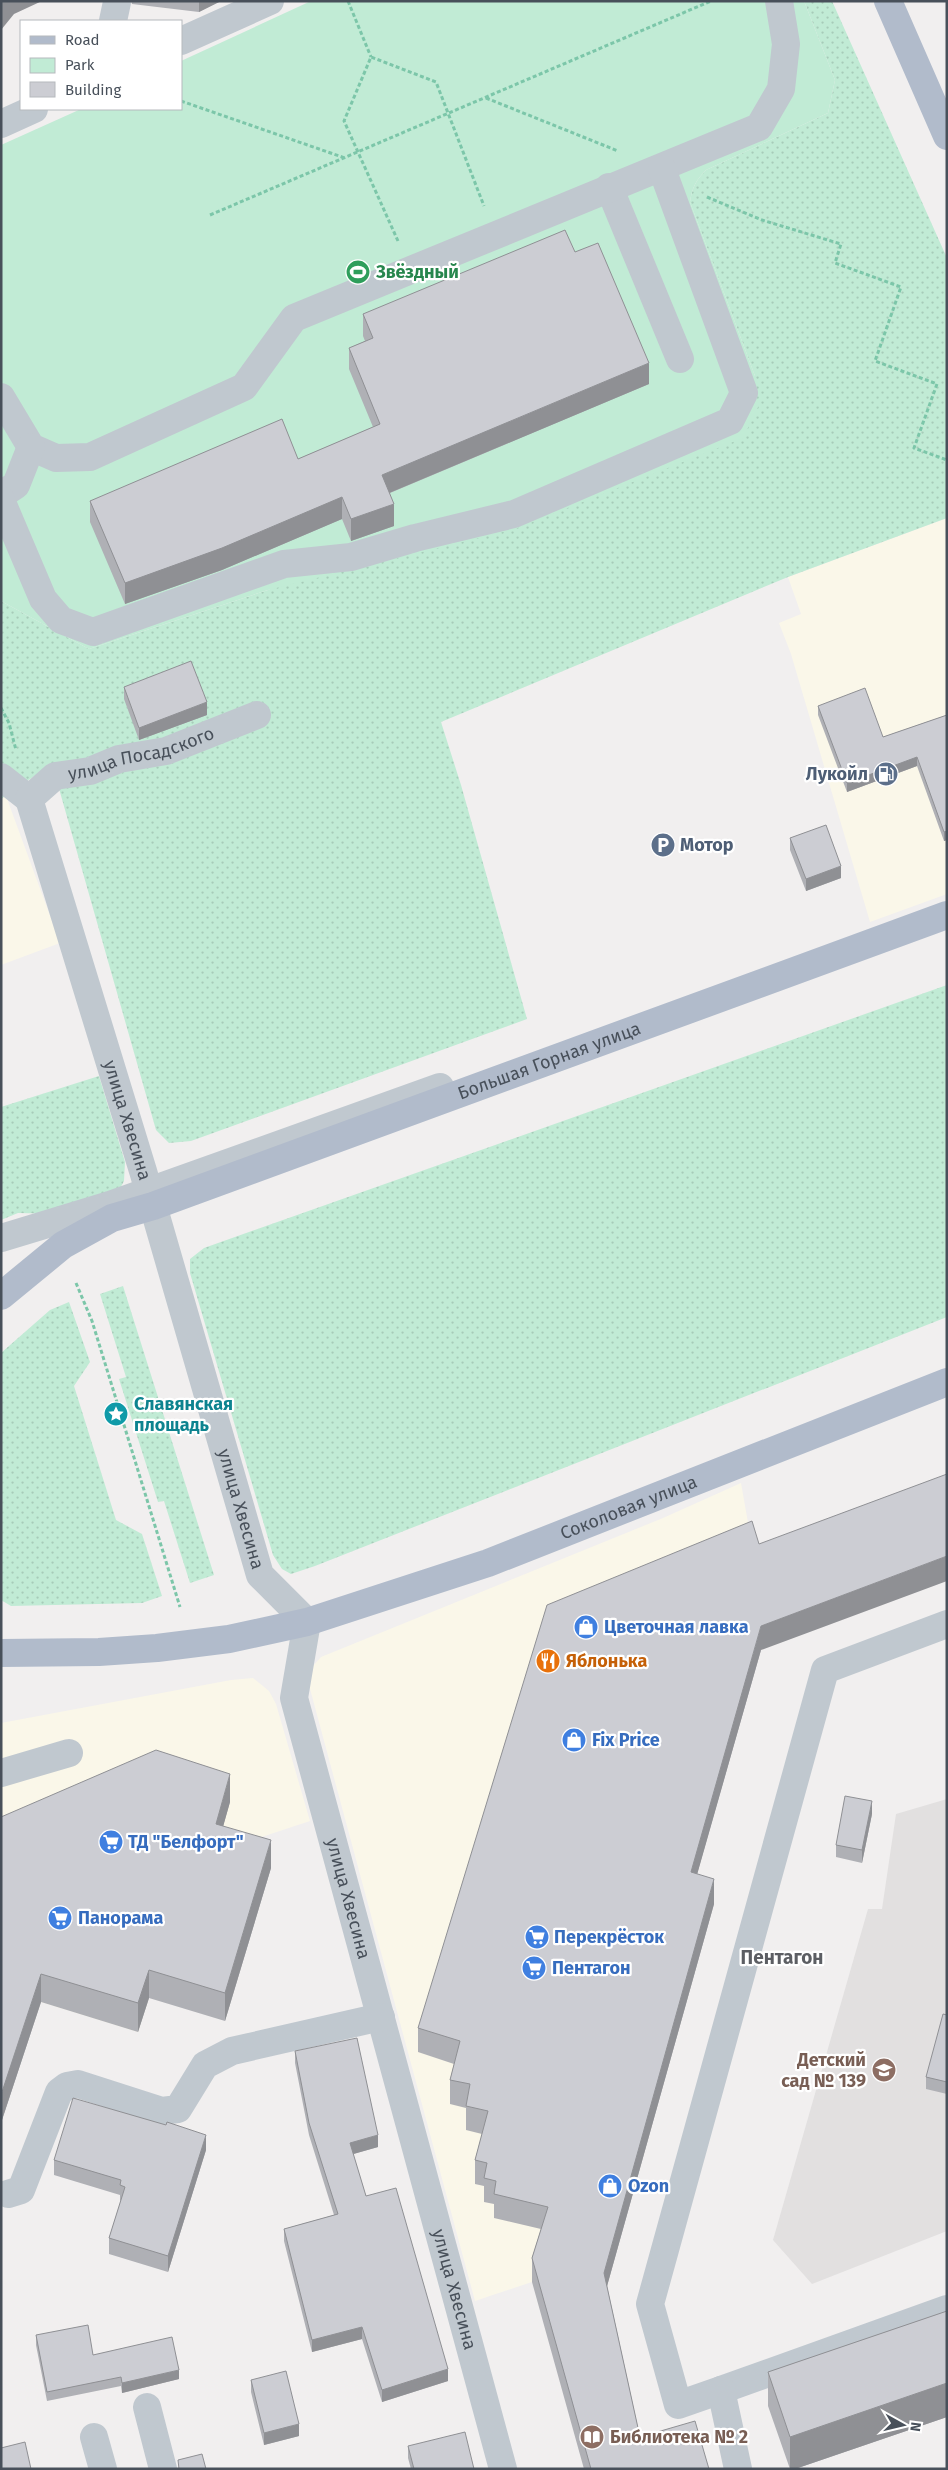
<svg xmlns="http://www.w3.org/2000/svg" width="948" height="2470" font-family="'Fira Sans',sans-serif">
  <style>
    .commercial { fill: #faf7e9 }
    .education { fill: #e2e0e0 }
    .green { fill: url(#green-dots) }
    .pitch { fill: #c1ebd5 }
    .lines { fill: none; stroke-linecap: round; stroke-linejoin: round }
    .path { stroke: #7cc6a9; stroke-width: 3; stroke-dasharray: 4 2.5; stroke-linecap: butt }
    .minor { stroke: #c0c8cf; stroke-width: 28 }
    .major { stroke: #b1bbcb; stroke-width: 28 }
    .wall { fill: #afb0b5 }
    .shaded-wall { fill: #8f9094 }
    .building { fill: #cccdd3; stroke: #8f9094 }
    .labels { text-anchor: middle; dominant-baseline: central; stroke-width: 4.5; stroke-linejoin: round; paint-order: stroke }
    .leisure-label { font-size: 18px; font-weight: bold; fill: #27864d; stroke: #fff; text-anchor: start }
    .street-label { font-size: 18px; fill: #48505a; stroke: #fff }
    .service-label { font-size: 18px; font-weight: bold; fill: #4e5e75; stroke: #fff; text-anchor: end }
    .culture-label { font-size: 18px; font-weight: bold; fill: #0d838f; stroke: #fff; text-anchor: start }
    .shop-label { font-size: 18px; font-weight: bold; fill: #366cbe; stroke: #fff; text-anchor: start }
    .food-label { font-size: 18px; font-weight: bold; fill: #c56008; stroke: #fff; text-anchor: start }
    .education-label { font-size: 18px; font-weight: bold; fill: #785e54; stroke: #fff; text-anchor: end }
    .neighbourhood-label { font-size: 19px; font-weight: bold; fill: #5c5e63; stroke: #fff }
  </style>
  <defs>
    <pattern id="green-dots" width="8" height="8" patternUnits="userSpaceOnUse" patternTransform="scale(1.25)"><rect width="8" height="8" fill="#c1ebd5"/><path d="M2 2h.1M6 6h.1" fill="none" stroke="#a7cbb9" stroke-width="1.8" stroke-linecap="round"/></pattern>
  </defs>
  <rect width="100%" height="100%" fill="#f1efef"/>
  <path class="commercial" d="M 947,518 L 947,894 L 870,922 L 791,654 L 779,623 L 801,614 L 788,577 Z
    M 6,796 L 60,943 L 1,965 L 1,799 Z
    M 741,1483 L 752,1545 L 532,2282 L 475,2301 L 306,1674 L 321,1657 L 663,1518 Z
    M 253,1678 L 269,1691 L 276,1704 L 310,1821 L 216,1852 L 149,1998 L 138,2032 L 41,2002 L 1,2022 L 1,1723 L 231,1680 Z"/>
  <path class="education" d="M 947,1799 L 947,2231 L 812,2284 L 773,2240 L 868,1909 L 882,1909 L 896,1814 Z"/>
  <path class="green" d="M 804,1 L 832,1 L 947,258 L 947,518 L 788,577 L 441,722 L 461,785 L 527,1019 L 191,1141 L 169,1143 L 156,1130 L 52,764 L 1,799 L 1,601 L 89,649 L 268,590 L 755,376 L 690,202 C 692,188 696,180 706,170 L 828,113 L 835,80 Z
    M 947,985 L 947,1317 L 315,1566 L 291,1574 L 282,1569 L 273,1555 L 190,1273 L 190,1259 L 204,1248 Z
    M 99,1076 L 125,1162 L 124,1181 L 116,1196 L 60,1214 L 18,1213 L 1,1220 L 1,1107 Z
    M 123,1286 L 214,1575 L 190,1583 L 164,1501 L 158,1502 L 119,1379 L 126,1377 L 100,1294 Z
    M 69,1302 L 90,1362 L 74,1386 L 116,1520 L 142,1534 L 162,1596 L 142,1603 L 11,1606 L 1,1600 L 1,1353 L 50,1310 Z"/>
  <path class="pitch" d="M 311,1 L 804,1 L 835,80 L 828,113 L 706,170 C 696,180 692,188 690,202 L 755,376 L 758,407 L 743,438 L 515,529 L 268,590 L 89,649 L 1,601 L 1,145 L 81,109 L 181,109 L 181,61 Z"/>
  <g class="lines">
    <path class="path" d="M 348,1 L 371,57
      M 486,98 L 618,151
      M 181,101 L 345,158
      M 707,197 L 762,220 L 841,244 L 835,263 L 901,287 L 875,361 L 937,384 L 914,448 L 947,460
      M 210,215 L 711,1
      M 398,241 L 344,121 L 371,57 L 436,82 L 484,206
      M 1,708 L 9,723 L 16,750
      M 76,1283 L 92,1321 L 180,1607"/>
    <g class="minor">
      <path d="M 113,21 L 117,2"/>
      <path d="M 181,41 L 270,1"/>
      <path d="M 1,124 L 34,109"/>
      <path d="M 609,187 L 680,359"/>
      <path d="M 1,397 L 31,447 L 56,458 L 90,457 L 244,387 L 294,318 L 759,127 L 781,89 L 786,44 L 779,1"/>
      <path d="M 1,495 L 16,485 L 31,447"/>
      <path d="M 1,500 L 43,599 L 61,620 L 93,632 L 284,564 L 351,557 L 415,538 L 514,514 L 730,421 L 744,393 L 662,169"/>
      <path d="M 1,777 L 29,799"/>
      <path id="s1" d="M 29,799 L 143,1171 L 260,1575 L 307,1622 L 294,1698 L 503,2469"/>
      <path id="s2" d="M 29,799 L 55,776 L 90,771 L 119,759 L 166,751 L 257,715"/>
      <path d="M 1,1238 L 110,1205 L 440,1087"/>
      <path d="M 1,1773 L 69,1753"/>
      <path d="M 8,2194 L 21,2190 L 59,2092 L 67,2086 L 78,2084 L 162,2111 L 178,2109 L 205,2065 L 232,2051 L 381,2017"/>
      <path d="M 721,2390 L 947,2309"/>
      <path d="M 147,2407 L 163,2469"/>
      <path d="M 94,2437 L 103,2469"/>
      <path d="M 738,2469 L 721,2390 L 678,2405 L 650,2304 L 825,1670 L 947,1624"/>
    </g>
    <g class="major">
      <path d="M 888,1 L 947,136"/>
      <path id="s3" d="M 1,1296 L 63,1245 L 112,1218 L 153,1206 L 947,915"/>
      <path id="s4" d="M 1,1653 L 99,1652 L 157,1648 L 229,1639 L 307,1622 L 488,1563 L 947,1382"/>
    </g>
  </g>
  <path class="wall" d="M 131,1 L 221,1 L 199,12 L 132,4 Z
    M 575,252 L 649,384 L 390,493 L 394,526 L 351,541 L 342,519 L 222,570 L 125,604 L 90,522 L 90,501 L 298,459 L 373,427 L 349,369 L 349,348 L 365,341 L 363,336 L 363,314 Z
    M 124,687 L 207,715 L 139,740 L 124,699 Z
    M 818,706 L 883,737 L 947,715 L 947,840 L 944,841 L 917,766 L 847,792 L 818,715 Z
    M 790,838 L 841,878 L 806,891 L 790,850 Z
    M 761,1650 L 697,1874 L 714,1904 L 607,2286 L 640,2437 L 709,2469 L 584,2469 L 532,2282 L 532,2258 L 541,2229 L 494,2218 L 494,2204 L 484,2202 L 484,2186 L 475,2184 L 475,2160 L 482,2134 L 466,2130 L 466,2108 L 450,2104 L 450,2080 L 454,2064 L 418,2052 L 418,2028 Z
    M 230,1802 L 223,1826 L 271,1868 L 225,2021 L 149,1998 L 138,2032 L 41,2002 L 1,2123 L 1,1817 Z
    M 872,1814 L 862,1863 L 836,1857 L 836,1845 Z
    M 947,2015 L 947,2094 L 926,2089 L 926,2077 Z
    M 295,2051 L 378,2147 L 353,2154 L 366,2196 L 448,2381 L 382,2402 L 362,2339 L 312,2352 L 284,2241 L 284,2229 L 334,2215 L 309,2135 L 295,2063 Z
    M 206,2150 L 168,2272 L 109,2254 L 109,2238 L 121,2201 L 120,2200 L 120,2195 L 54,2175 L 54,2160 Z
    M 947,2311 L 947,2417 L 795,2469 L 790,2469 L 768,2406 L 768,2372 Z
    M 36,2335 L 93,2355 L 179,2379 L 122,2393 L 121,2386 L 47,2401 L 36,2345 Z
    M 251,2380 L 299,2436 L 264,2445 L 251,2392 Z
    M 408,2446 L 474,2469 L 411,2469 L 408,2458 Z"/>
  <path class="shaded-wall" d="M 1,1 L 42,1 L 14,14 L 1,30 Z
    M 199,1 L 221,1 L 199,12 Z
    M 649,363 L 649,384 L 382,496 L 382,475 Z
    M 342,497 L 342,519 L 222,570 L 125,604 L 125,583 Z
    M 394,504 L 394,526 L 351,541 L 351,519 Z
    M 207,702 L 207,715 L 139,740 L 139,728 Z
    M 917,757 L 917,766 L 847,792 L 847,783 Z
    M 947,831 L 947,840 L 944,841 L 944,832 Z
    M 841,866 L 841,878 L 806,891 L 806,879 Z
    M 947,1556 L 947,1581 L 761,1650 L 691,1896 L 691,1872 L 761,1626 Z
    M 230,1774 L 230,1802 L 216,1852 L 216,1824 Z
    M 872,1801 L 872,1814 L 862,1863 L 862,1850 Z
    M 271,1840 L 271,1868 L 225,2021 L 225,1993 Z
    M 714,1879 L 714,1904 L 604,2297 L 604,2273 Z
    M 149,1970 L 149,1998 L 138,2032 L 138,2003 Z
    M 41,1974 L 41,2002 L 1,2123 L 1,2095 Z
    M 206,2135 L 206,2150 L 168,2272 L 168,2256 Z
    M 378,2135 L 378,2147 L 350,2155 L 350,2143 Z
    M 362,2327 L 362,2339 L 312,2352 L 312,2340 Z
    M 448,2369 L 448,2381 L 382,2402 L 382,2390 Z
    M 179,2370 L 179,2379 L 122,2393 L 122,2383 Z
    M 947,2383 L 947,2417 L 795,2469 L 790,2469 L 790,2437 Z
    M 299,2424 L 299,2436 L 264,2445 L 264,2433 Z"/>
  <path class="building" d="M 565,230 L 575,252 L 598,243 L 649,363 L 382,475 L 394,504 L 351,519 L 342,497 L 222,548 L 125,583 L 90,501 L 282,419 L 298,459 L 380,424 L 349,348 L 373,338 L 363,314 Z
    M 191,661 L 207,702 L 139,728 L 124,687 Z
    M 865,688 L 883,737 L 947,715 L 947,831 L 944,832 L 917,757 L 847,783 L 818,706 Z
    M 826,825 L 841,866 L 806,879 L 790,838 Z
    M 947,1474 L 947,1556 L 761,1626 L 691,1872 L 714,1879 L 604,2273 L 640,2437 L 695,2421 L 709,2469 L 591,2469 L 532,2258 L 548,2207 L 494,2194 L 496,2181 L 484,2178 L 487,2163 L 475,2160 L 488,2111 L 466,2106 L 470,2084 L 450,2080 L 460,2041 L 418,2028 L 547,1605 L 752,1521 L 759,1544 Z
    M 156,1750 L 230,1774 L 216,1824 L 271,1840 L 225,1993 L 149,1970 L 138,2003 L 41,1974 L 1,2095 L 1,1817 Z
    M 845,1796 L 872,1801 L 862,1850 L 836,1845 Z
    M 943,2014 L 947,2015 L 947,2082 L 926,2077 Z
    M 357,2038 L 378,2135 L 350,2143 L 366,2196 L 396,2188 L 448,2369 L 382,2390 L 362,2327 L 312,2340 L 284,2229 L 338,2214 L 309,2123 L 295,2051 Z
    M 73,2098 L 166,2125 L 167,2122 L 206,2135 L 168,2256 L 109,2238 L 125,2187 L 120,2185 L 121,2180 L 54,2160 Z
    M 947,2311 L 947,2383 L 790,2437 L 768,2372 Z
    M 88,2325 L 93,2355 L 172,2337 L 179,2370 L 122,2383 L 121,2377 L 47,2392 L 36,2335 Z
    M 286,2371 L 299,2424 L 264,2433 L 251,2380 Z
    M 465,2432 L 474,2469 L 414,2469 L 408,2446 Z
    M 25,2442 L 31,2469 L 1,2469 L 1,2448 Z
    M 202,2454 L 206,2469 L 179,2469 L 178,2460 Z"/>
  <defs>
    <symbol id="stadium-disc" viewBox="-11 -11 22 22"><circle r="9.5" fill="#2e9e5b" stroke="#fff"/><path d="M0-5a6.5 5 0 1 0 0 10a6.5 5 0 1 0 0-10ZM-3.5-1.8h7v3.6h-7Z" fill="#fff"/></symbol>
    <symbol id="fuel-disc" viewBox="-11 -11 22 22"><circle r="9.5" fill="#5c6f8a" stroke="#fff"/><path d="M-5.5-6h7V0h2V4h1.3V-2.5L3-4.5l.8-.8L6-3V5H2.5V1h-1V6h-7ZM-4.2-4.7v3.2H.2V-4.7Z" fill="#fff"/></symbol>
    <symbol id="parking-disc" viewBox="-11 -11 22 22"><circle r="9.5" fill="#5c6f8a" stroke="#fff"/><path d="M-3.5-5.5H1a3.5 3.5 0 0 1 0 7H-1V5.5H-3.5ZM-1-3.4V-.6H.8a1.4 1.4 0 0 0 0-2.8Z" fill="#fff"/></symbol>
    <symbol id="sight-disc" viewBox="-11 -11 22 22"><circle r="9.5" fill="#0f9aa8" stroke="#fff"/><path d="M0-6L1.8-2.2L6-1.7L2.9 1.2L3.7 5.4L0 3.3L-3.7 5.4L-2.9 1.2L-6-1.7L-1.8-2.2Z" fill="#fff"/></symbol>
    <symbol id="shop-disc" viewBox="-11 -11 22 22"><circle r="9.5" fill="#3f7fe0" stroke="#fff"/><path d="M-5-2.5h2.3a2.7 3.5 0 0 1 5.4 0H5L5.5 6h-11ZM-1.5-2.5h3a1.5 2.3 0 0 0-3 0Z" fill="#fff"/></symbol>
    <symbol id="restaurant-disc" viewBox="-11 -11 22 22"><circle r="9.5" fill="#e8710a" stroke="#fff"/><path d="M-5-6h1v4h1v-4h1v4h1v-4h1v5L-1.5 .5V6h-2V.5L-5-1ZM5-6V6H3V1.5H1.5Q1.5-4 5-6Z" fill="#fff"/></symbol>
    <symbol id="supermarket-disc" viewBox="-11 -11 22 22"><circle r="9.5" fill="#3f7fe0" stroke="#fff"/><path d="M-6-5.5h2.5l.6 2H6L4.5 2H-2.5L-4.4-4H-6ZM-1.5 3.2a1.3 1.3 0 1 0 .1 0ZM3 3.2a1.3 1.3 0 1 0 .1 0Z" fill="#fff"/></symbol>
    <symbol id="school-disc" viewBox="-11 -11 22 22"><circle r="9.5" fill="#8d6e63" stroke="#fff"/><path d="M0-5L7-2L0 1L-7-2ZM-4 1L0 2.5L4 1V4Q0 6-4 4Z" fill="#fff"/></symbol>
    <symbol id="library-disc" viewBox="-11 -11 22 22"><circle r="9.5" fill="#8d6e63" stroke="#fff"/><path d="M-6-4Q-3-5.5-.7-3.5V5Q-3 3-6 4ZM6-4Q3-5.5 .7-3.5V5Q3 3 6 4Z" fill="#fff"/></symbol>
  </defs>
  <g fill-rule="evenodd">
    <use href="#stadium-disc" x="344" y="258" width="28" height="28"/>
    <use href="#fuel-disc" x="872" y="760" width="28" height="28"/>
    <use href="#parking-disc" x="649" y="831" width="28" height="28"/>
    <use href="#sight-disc" x="102" y="1400" width="28" height="28"/>
    <use href="#shop-disc" x="572" y="1613" width="28" height="28"/>
    <use href="#restaurant-disc" x="534" y="1647" width="28" height="28"/>
    <use href="#shop-disc" x="560" y="1726" width="28" height="28"/>
    <use href="#supermarket-disc" x="97" y="1828" width="28" height="28"/>
    <use href="#supermarket-disc" x="46" y="1904" width="28" height="28"/>
    <use href="#supermarket-disc" x="523" y="1923" width="28" height="28"/>
    <use href="#supermarket-disc" x="520" y="1954" width="28" height="28"/>
    <use href="#school-disc" x="870" y="2056" width="28" height="28"/>
    <use href="#shop-disc" x="596" y="2172" width="28" height="28"/>
    <use href="#library-disc" x="578" y="2423" width="28" height="28"/>
  </g>
  <g class="labels">
    <g class="leisure-label">
      <text x="376" y="272">Звёздный</text>
    </g>
    <g class="street-label">
      <text stroke="none"><textPath href="#s2" startOffset="124">улица Посадского</textPath></text>
      <text stroke="none"><textPath href="#s3" startOffset="601">Большая Горная улица</textPath></text>
      <text stroke="none"><textPath href="#s1" startOffset="336">улица Хвесина</textPath></text>
      <text stroke="none"><textPath href="#s4" startOffset="650">Соколовая улица</textPath></text>
      <text stroke="none"><textPath href="#s1" startOffset="741">улица Хвесина</textPath></text>
      <text stroke="none"><textPath href="#s1" startOffset="1161">улица Хвесина</textPath></text>
      <text stroke="none"><textPath href="#s1" startOffset="1566">улица Хвесина</textPath></text>
    </g>
    <g class="service-label">
      <text x="868" y="774">Лукойл</text>
      <text x="680" y="845" text-anchor="start">Мотор</text>
    </g>
    <g class="culture-label">
      <text x="134" y="1404">Славянская<tspan x="134" dy="21">площадь</tspan></text>
    </g>
    <g class="shop-label">
      <text x="604" y="1627">Цветочная лавка</text>
      <text x="592" y="1740">Fix Price</text>
      <text x="128" y="1842">ТД "Белфорт"</text>
      <text x="78" y="1918">Панорама</text>
      <text x="554" y="1937">Перекрёсток</text>
      <text x="552" y="1968">Пентагон</text>
      <text x="628" y="2186">Ozon</text>
    </g>
    <g class="food-label">
      <text x="566" y="1661">Яблонька</text>
    </g>
    <g class="education-label">
      <text x="866" y="2060">Детский<tspan x="866" dy="21">сад № 139</tspan></text>
      <text x="610" y="2437" text-anchor="start">Библиотека № 2</text>
    </g>
    <g class="neighbourhood-label">
      <text x="782" y="1957">Пентагон</text>
    </g>
  </g>
  <rect width="948" height="2470" fill="none" stroke="#48505a" stroke-width="5"/>
  <rect x="20" y="20" width="162" height="90" fill="#ffffff" stroke="#b6b9bd"/>
  <rect x="30" y="36" width="25" height="8" fill="#b1bbcb" stroke="#b6b9bd"/>
  <text x="65" y="45" font-size="15" fill="#48505a">Road</text>
  <rect x="30" y="58" width="25" height="15" fill="#c1ebd5" stroke="#b6b9bd"/>
  <text x="65" y="70" font-size="15" fill="#48505a">Park</text>
  <rect x="30" y="82" width="25" height="15" fill="#cccdd3" stroke="#b6b9bd"/>
  <text x="65" y="95" font-size="15" fill="#48505a">Building</text>
  <g transform="translate(903 2425) rotate(98)" stroke="#ffffff" stroke-width="4" paint-order="stroke">
  <path d="M0-4L9 19L0 12L-9 19Z" fill="#48505a"/>
  <text y="-8" font-size="14" font-weight="bold" text-anchor="middle" fill="#48505a">N</text>
  </g>
</svg>
